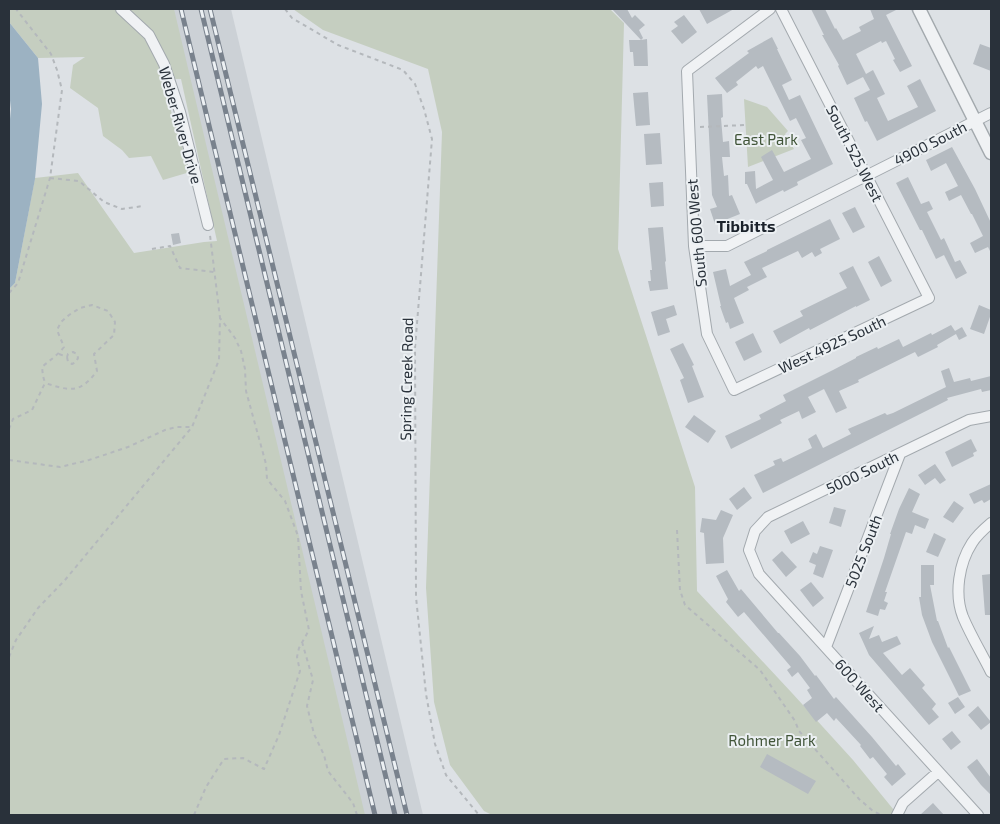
<svg xmlns="http://www.w3.org/2000/svg" width="1000" height="824" font-family="'Exo 2',sans-serif">
  <style>
    .built { fill: #ccd1d6 }
    .green { fill: #c5cec0 }
    .water { fill: #9cb2c2 }
    .building { fill: #b5bbc1 }
    .lines { fill: none; stroke-linecap: round; stroke-linejoin: round }
    .minor-casing { stroke: #a3a9ae; stroke-width: 12 }
    .tertiary-casing { stroke: #a3a9ae; stroke-width: 15 }
    .path { stroke: #b4b8bc; stroke-width: 2; stroke-dasharray: 4 4; stroke-linecap: butt }
    .minor { stroke: #f0f2f4; stroke-width: 10 }
    .tertiary { stroke: #f0f2f4; stroke-width: 12 }
    .rail-casing { stroke: #79828d; stroke-width: 5 }
    .rail { stroke: #ecf0f3; stroke-width: 3; stroke-dasharray: 9; stroke-linecap: butt }
    .labels { text-anchor: middle; dominant-baseline: central; stroke-width: 4; stroke-linejoin: round; paint-order: stroke }
    .street-label { font-size: 15px; fill: #29313a; stroke: #ecf0f3 }
    .park-label { font-size: 15px; fill: #405438; stroke: #ecf0f3 }
    .neighbourhood-label { font-size: 16px; font-weight: bold; fill: #1b222b; stroke: #ecf0f3 }
  </style>
  <rect width="100%" height="100%" fill="#dde1e5"/>
  <path class="built" d="M 165,9 L 231,9 L 423,815 L 359,815 Z"/>
  <path class="green" d="M 9,9 L 174,9 L 365,815 L 9,815 L 9,289 L 15,283 L 35,178 L 78,173 L 134,253 L 204,242 L 217,241 L 181,79 L 161,79 L 190,172 L 163,180 L 151,156 L 129,158 L 122,150 L 103,136 L 98,108 L 70,88 L 73,65 L 85,57 L 38,58 L 9,22 Z
    M 293,9 L 610,9 L 624,23 L 618,249 L 695,487 L 697,591 L 792,693 L 853,760 L 898,815 L 492,815 L 484,811 L 450,765 L 434,702 L 426,588 L 442,132 L 428,69 L 323,30 Z
    M 744,99 L 767,107 L 788,131 L 785,134 L 794,149 L 748,167 Z"/>
  <path class="water" d="M 9,22 L 38,58 L 42,104 L 35,179 L 15,283 L 9,289 L 9,129 L 11,109 L 9,92 Z"/>
  <path class="building" d="M 612,9 L 627,9 L 632,18 L 635,15 L 645,25 L 639,30 L 643,38 L 641,40 L 647,39 L 648,66 L 634,66 L 633,52 L 630,52 L 629,40 L 641,40 Z
    M 699,9 L 734,9 L 707,24 Z
    M 811,9 L 825,9 L 835,29 L 836,28 L 843,40 L 861,31 L 859,27 L 874,19 L 870,9 L 898,9 L 886,15 L 912,66 L 900,72 L 893,60 L 895,59 L 886,41 L 882,43 L 881,41 L 856,54 L 866,74 L 873,70 L 885,94 L 877,98 L 888,121 L 918,107 L 907,86 L 920,79 L 936,111 L 877,141 L 867,121 L 865,122 L 854,98 L 870,90 L 863,77 L 847,85 L 838,66 L 839,65 L 822,35 L 824,35 Z
    M 684,15 L 697,32 L 682,44 L 671,31 L 678,26 L 674,22 Z
    M 772,37 L 778,49 L 777,49 L 792,80 L 782,85 L 789,100 L 800,95 L 833,164 L 797,182 L 798,185 L 784,192 L 783,190 L 757,203 L 756,204 L 747,184 L 745,184 L 745,172 L 755,171 L 756,189 L 773,180 L 761,157 L 772,150 L 784,172 L 811,159 L 801,140 L 806,138 L 796,118 L 790,121 L 763,66 L 758,69 L 756,66 L 736,82 L 738,85 L 727,93 L 715,78 L 749,53 L 747,51 Z
    M 980,44 L 991,48 L 991,71 L 973,64 Z
    M 648,92 L 650,125 L 636,126 L 633,93 Z
    M 722,94 L 723,117 L 721,118 L 723,142 L 729,141 L 730,157 L 722,157 L 724,176 L 728,175 L 729,196 L 732,195 L 740,214 L 715,224 L 710,209 L 717,207 L 712,195 L 707,95 Z
    M 660,133 L 662,164 L 646,165 L 644,134 Z
    M 952,147 L 975,189 L 991,223 L 991,253 L 988,247 L 975,253 L 970,243 L 983,236 L 972,214 L 971,214 L 961,195 L 949,201 L 945,192 L 958,186 L 946,163 L 931,171 L 926,160 Z
    M 908,177 L 921,204 L 929,201 L 933,209 L 927,212 L 941,240 L 944,238 L 955,262 L 960,260 L 967,273 L 956,279 L 944,255 L 936,259 L 922,230 L 920,230 L 896,183 Z
    M 663,182 L 664,206 L 651,207 L 649,183 Z
    M 855,207 L 865,227 L 853,233 L 842,213 Z
    M 830,219 L 840,239 L 820,249 L 822,253 L 815,257 L 812,252 L 802,258 L 798,251 L 762,268 L 767,277 L 747,287 L 749,290 L 734,298 L 744,323 L 730,329 L 728,322 L 726,323 L 720,306 L 721,306 L 713,272 L 726,269 L 730,286 L 751,275 L 744,262 L 767,251 L 767,250 Z
    M 663,227 L 666,261 L 665,262 L 668,289 L 650,291 L 648,281 L 651,281 L 650,270 L 652,270 L 648,228 Z
    M 179,233 L 181,243 L 173,245 L 171,234 Z
    M 879,256 L 892,281 L 881,287 L 868,262 Z
    M 853,266 L 870,300 L 856,307 L 856,306 L 810,330 L 809,328 L 780,344 L 773,331 L 803,316 L 800,311 L 847,288 L 839,273 Z
    M 674,305 L 677,315 L 666,319 L 670,332 L 658,336 L 651,312 Z
    M 979,305 L 991,310 L 991,314 L 984,334 L 970,329 Z
    M 951,325 L 955,331 L 962,327 L 967,336 L 959,340 L 956,334 L 937,345 L 938,347 L 918,357 L 915,352 L 858,380 L 859,382 L 839,391 L 847,408 L 836,413 L 824,389 L 808,397 L 816,412 L 802,419 L 799,411 L 780,420 L 782,423 L 731,449 L 725,436 L 761,419 L 759,415 L 786,401 L 783,395 L 833,370 L 856,358 L 856,357 L 877,347 L 878,349 L 899,339 L 903,347 L 931,333 L 932,335 Z
    M 753,333 L 762,352 L 744,361 L 735,342 Z
    M 683,343 L 694,365 L 692,366 L 704,397 L 688,403 L 680,380 L 684,378 L 670,349 Z
    M 949,368 L 954,382 L 970,378 L 971,381 L 991,376 L 991,390 L 982,392 L 981,389 L 947,398 L 948,400 L 763,493 L 754,475 L 775,465 L 773,461 L 781,458 L 783,462 L 812,448 L 808,439 L 816,434 L 823,448 L 851,434 L 848,429 L 885,413 L 887,415 L 893,413 L 946,387 L 941,371 Z
    M 694,415 L 716,431 L 708,443 L 685,427 Z
    M 971,439 L 977,451 L 973,453 L 974,456 L 952,467 L 945,452 Z
    M 935,464 L 946,480 L 940,484 L 935,478 L 925,485 L 918,475 Z
    M 991,484 L 991,499 L 984,503 L 982,500 L 974,504 L 969,494 Z
    M 744,487 L 752,498 L 737,510 L 729,499 Z
    M 909,488 L 920,494 L 912,512 L 929,519 L 925,529 L 915,525 L 912,534 L 906,532 L 885,592 L 887,592 L 884,601 L 888,603 L 885,610 L 880,609 L 878,616 L 866,612 L 884,558 L 891,534 L 890,534 L 899,509 Z
    M 954,501 L 964,508 L 953,523 L 943,517 Z
    M 834,507 L 846,510 L 841,527 L 829,523 Z
    M 721,510 L 733,515 L 723,538 L 724,563 L 706,564 L 704,533 L 700,532 L 702,518 L 716,520 Z
    M 803,521 L 810,534 L 791,544 L 784,531 Z
    M 934,533 L 946,539 L 938,557 L 926,552 Z
    M 820,546 L 833,550 L 823,578 L 813,574 L 816,565 L 809,562 L 813,552 L 817,554 Z
    M 782,551 L 797,567 L 786,577 L 772,560 Z
    M 921,565 L 934,565 L 934,585 L 930,585 L 937,621 L 938,621 L 948,648 L 949,647 L 971,691 L 959,696 L 932,642 L 922,615 L 919,597 L 921,597 Z
    M 727,570 L 739,591 L 741,589 L 778,633 L 779,633 L 800,656 L 815,676 L 816,675 L 834,699 L 836,697 L 872,737 L 896,766 L 898,764 L 906,774 L 892,786 L 884,777 L 887,774 L 873,757 L 870,759 L 860,746 L 861,745 L 836,718 L 834,721 L 827,713 L 816,722 L 803,705 L 812,698 L 807,690 L 810,688 L 798,672 L 792,677 L 787,670 L 791,667 L 744,612 L 738,617 L 726,602 L 728,599 L 716,576 Z
    M 991,574 L 991,615 L 985,615 L 982,575 Z
    M 811,582 L 824,598 L 813,607 L 800,590 Z
    M 874,626 L 869,639 L 879,635 L 882,642 L 897,636 L 901,644 L 883,653 L 902,675 L 910,668 L 925,685 L 922,688 L 936,704 L 932,709 L 939,717 L 929,725 L 869,655 L 859,633 Z
    M 958,697 L 965,707 L 955,714 L 948,703 Z
    M 978,706 L 991,722 L 981,730 L 968,715 Z
    M 952,731 L 961,742 L 951,750 L 942,739 Z
    M 767,754 L 816,781 L 808,794 L 760,767 Z
    M 977,759 L 991,778 L 991,795 L 981,785 L 967,767 Z
    M 933,803 L 944,815 L 920,815 Z"/>
  <g class="lines">
    <defs>
      <path id="minor" d="M 121,9 L 149,35 L 164,64 L 180,112 L 208,225
        M 770,9 L 687,71 L 694,246 L 707,334 L 734,390 L 929,298 L 781,9
        M 694,246 L 727,246 L 991,113
        M 991,523 C 984,529 977,535 972,543 C 959,563 954,594 963,617 C 971,636 982,654 991,672
        M 826,647 L 900,454
        M 897,815 L 903,803 L 938,772
        M 978,815 L 759,574 L 749,550 L 755,531 L 768,517 L 969,420 L 991,416"/>
      <path id="tertiary" d="M 919,9 L 991,153"/>
    </defs>
    <use href="#minor" class="minor-casing"/>
    <use href="#tertiary" class="tertiary-casing"/>
    <path class="path" d="M 285,9 L 292,18 L 338,45 L 403,70 L 415,84 L 424,109 L 432,139 L 415,348 L 416,597 L 426,694 L 435,744 L 446,775 L 479,815
      M 700,127 L 746,125
      M 50,178 L 79,181 L 104,202 L 122,209 L 143,206
      M 152,249 L 170,246 L 180,268 L 214,272
      M 9,293 L 18,283 L 50,178 L 62,90 L 57,70 L 51,54 L 16,9
      M 59,354 L 67,357 L 68,354 L 73,352 L 77,354 L 78,358 L 76,362 L 72,364 L 68,362 L 67,357
      M 9,429 L 13,419 L 32,410 L 45,383 L 43,376 L 42,367 C 50,360 58,355 64,347 L 57,330 L 61,322 L 69,315 L 80,308 L 92,305 L 108,311 L 115,322 L 114,335 L 94,354 L 97,371 C 80,394 70,391 45,383
      M 9,460 L 60,467 L 89,460 L 128,447 L 165,430 L 176,427 L 191,427
      M 677,530 L 680,590 L 685,605 L 760,670 L 795,721 L 799,731 L 859,799 L 873,811 L 881,815
      M 302,642 L 313,680 L 307,706 L 314,734 L 324,755 L 328,771 L 353,803 L 357,815
      M 9,657 L 16,640 L 38,608 L 65,580 L 192,427 L 219,360 L 220,318 L 210,235
      M 194,815 L 206,787 L 224,759 L 243,758 L 264,769 L 279,735 L 300,671 L 297,657 L 299,648 L 309,630 L 301,591 L 298,536 L 285,501 L 267,479 L 266,464 L 246,391 L 245,369 L 241,351 L 235,338 L 220,318"/>
    <use href="#minor" class="minor"/>
    <use href="#tertiary" class="tertiary"/>
    <defs>
      <path id="rail" d="M 181,9 L 375,815
        M 201,9 L 395,815
        M 210,9 L 407,815"/>
    </defs>
    <use href="#rail" class="rail-casing"/>
    <use href="#rail" class="rail"/>
  </g>
  <g class="labels">
    <g class="street-label">
      <text transform="translate(181 125) rotate(74)">Weber River Drive</text>
      <text transform="translate(930 143) rotate(-27)">4900 South</text>
      <text transform="translate(855 153) rotate(63)">South 525 West</text>
      <text transform="translate(696 233) rotate(-95)">South 600 West</text>
      <text transform="translate(832 344) rotate(-25)">West 4925 South</text>
      <text transform="translate(406 379) rotate(-89)">Spring Creek Road</text>
      <text transform="translate(862 472) rotate(-26)">5000 South</text>
      <text transform="translate(863 551) rotate(-69)">5025 South</text>
      <text transform="translate(860 685) rotate(48)">600 West</text>
    </g>
    <g class="park-label">
      <text x="766" y="139">East Park</text>
      <text x="772" y="740">Rohmer Park</text>
    </g>
    <g class="neighbourhood-label">
      <text x="746" y="225">Tibbitts</text>
    </g>
  </g>
  <rect width="1000" height="824" fill="none" stroke="#29313a" stroke-width="20"/>
</svg>
